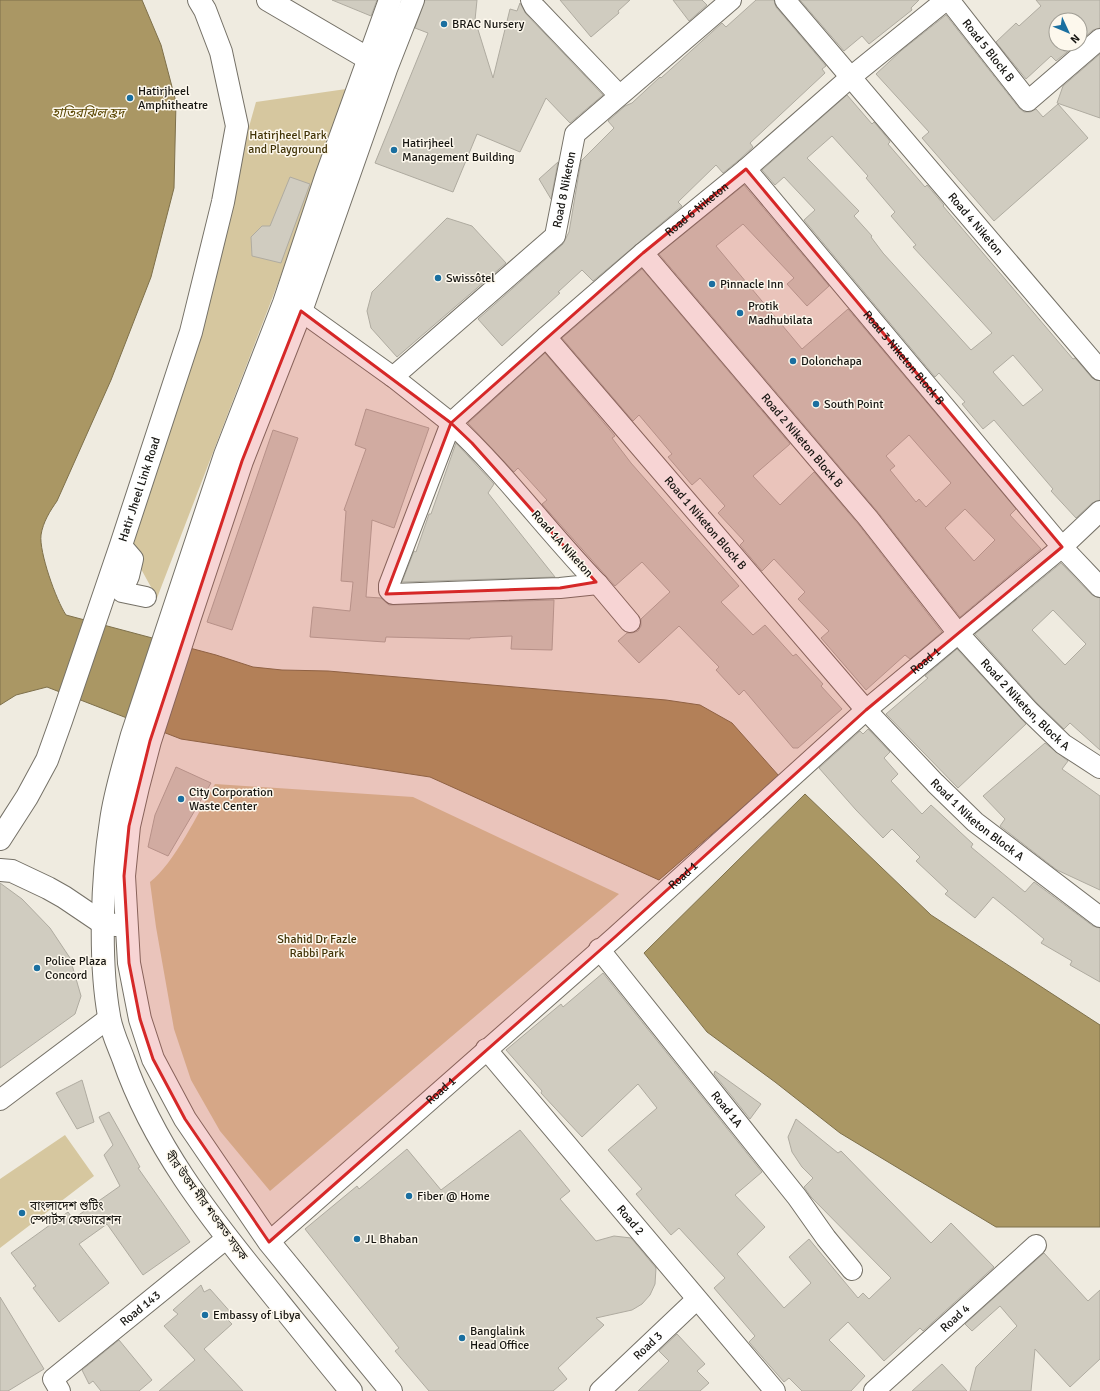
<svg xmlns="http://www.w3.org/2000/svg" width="1100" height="1391" font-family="Signika,'Noto Sans Bengali',sans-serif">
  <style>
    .green { fill: #d6c79f }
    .water { fill: #aa9764; stroke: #7e704b }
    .building { fill: #d0ccc0; stroke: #afaba0; fill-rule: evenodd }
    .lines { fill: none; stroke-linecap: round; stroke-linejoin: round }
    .minor-casing { stroke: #757167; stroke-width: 22 }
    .major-casing { stroke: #757167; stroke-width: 24 }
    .minor { stroke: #fff; stroke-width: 20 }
    .major { stroke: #fff; stroke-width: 22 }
    .marked { fill: #d62828; fill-opacity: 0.2; stroke: #d62828; stroke-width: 3; stroke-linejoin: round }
    .poi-dot { fill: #1a6fa0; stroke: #fdf8ed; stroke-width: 1.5 }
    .labels { text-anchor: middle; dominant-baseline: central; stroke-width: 3; stroke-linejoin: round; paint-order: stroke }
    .poi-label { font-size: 12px; fill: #171612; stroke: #fdf8ed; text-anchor: start }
    .street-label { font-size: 12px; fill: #171612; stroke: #fdf8ed }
    .park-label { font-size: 12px; fill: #423407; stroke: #fdf8ed }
    .water-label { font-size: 13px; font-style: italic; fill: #594500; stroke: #fdf8ed }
  </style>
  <rect width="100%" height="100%" fill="#efebe0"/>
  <path class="green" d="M 353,88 L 157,598 L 130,549 L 256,102 Z
    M 215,784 L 413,797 L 619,894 L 270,1191 L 220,1131 L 191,1080 L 174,1029 L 156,927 L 150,882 C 174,864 199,811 215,784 Z
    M 65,1135 L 94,1176 L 0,1248 L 0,1179 Z"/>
  <path class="water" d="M 0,0 L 142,0 L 161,45 L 176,102 L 174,188 L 151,277 L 111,380 L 57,501 C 50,511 43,522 41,535 C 39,552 56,600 66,615 L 216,655 L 253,667 L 282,670 L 328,671 L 666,700 L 700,705 L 732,723 L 779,776 L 659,880 L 430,777 L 181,739 L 47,687 L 16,695 L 0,705 Z
    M 805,794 L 931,915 L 1100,1025 L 1100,1227 L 996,1227 L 840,1133 L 775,1082 L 707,1032 L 644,953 Z"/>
  <path class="building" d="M 332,0 L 377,0 L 371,16 Z
    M 425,0 L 477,0 L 475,20 L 493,78 L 510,9 L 517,11 L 520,3 L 526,14 L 603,95 L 570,123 L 546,98 L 520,152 L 477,134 L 453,192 L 375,163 L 428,33 L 415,28 Z
    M 560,0 L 630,0 L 618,11 L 619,13 L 591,37 Z
    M 673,0 L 702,0 L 707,5 L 689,21 Z
    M 756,0 L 774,0 L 776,7 L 826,66 L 822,69 L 825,73 L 750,143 L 753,147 L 739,160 L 723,173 L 716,165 L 678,202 L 682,206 L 593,281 L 582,270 L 558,292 L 560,293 L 502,346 L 478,319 L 563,244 L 569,232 L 581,161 L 614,128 L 608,121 L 625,106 L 632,103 L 660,77 L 661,78 L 722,23 L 726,27 Z
    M 800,0 L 919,0 L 911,8 L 912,10 L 869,44 L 862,36 L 844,51 Z
    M 1036,0 L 1100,0 L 1100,28 L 1093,30 L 1080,41 L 1080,20 L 1056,20 L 1056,44 L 1077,44 L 1056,61 L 1051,56 L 1026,79 L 996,42 L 1016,23 L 1019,26 L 1041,6 Z
    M 946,15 L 1019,108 L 1024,112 L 1030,112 L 1036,109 L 1043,117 L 1058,104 L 1088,138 L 994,221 L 922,138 L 929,132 L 876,74 L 902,50 Z
    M 1100,54 L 1100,118 L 1057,103 L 1063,86 Z
    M 847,95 L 872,124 L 874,122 L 889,140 L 890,142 L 888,144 L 925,187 L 927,185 L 944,205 L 943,206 L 1073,359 L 1075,358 L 1092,378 L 1100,381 L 1100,500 L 1092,503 L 1076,518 L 1051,491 L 1053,489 L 994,420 L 983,429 L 962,404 L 965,402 L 939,373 L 935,377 L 804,220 L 815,210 L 784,177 L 775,185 L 762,170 ZM 832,136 L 868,176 L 866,178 L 895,212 L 891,216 L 916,245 L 913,247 L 992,333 L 971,350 L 883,253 L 871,237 L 872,236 L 854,216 L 859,211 L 807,158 ZM 1013,355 L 1043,390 L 1023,406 L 993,372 Z
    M 558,162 L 551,199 L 539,179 Z
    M 290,177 L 310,184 L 281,263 L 252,256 L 251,237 L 262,226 L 270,226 Z
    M 744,185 L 829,286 L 807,306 L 787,284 L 794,278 L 743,224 L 716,246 L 802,349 L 848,309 L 1016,509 L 1010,515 L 1041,549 L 960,617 L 877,511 L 659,254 ZM 909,435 L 951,483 L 926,507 L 919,499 L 916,502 L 890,470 L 895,466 L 886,456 ZM 965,509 L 995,540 L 974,561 L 945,528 Z
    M 447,218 L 472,226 L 506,263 L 397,357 L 371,328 L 367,311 L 372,292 Z
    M 642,269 L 790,444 L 753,476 L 780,505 L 814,472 L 859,525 L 942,632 L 910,659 L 905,655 L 866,690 L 821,638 L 829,631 L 798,599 L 805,592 L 774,559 L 762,571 L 740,545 L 744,541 L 718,513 L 725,506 L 700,478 L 692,485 L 668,457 L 672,454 L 639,415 L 633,421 L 562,338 Z
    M 545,353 L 615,436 L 612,438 L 631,463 L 739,586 L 721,602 L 753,635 L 765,625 L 793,656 L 796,654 L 823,684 L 821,686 L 842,709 L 798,748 L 793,748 L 744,690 L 739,695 L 716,670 L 719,667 L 679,626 L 639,663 L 618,641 L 627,633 L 632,633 L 638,631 L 641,626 L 641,619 L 670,592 L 642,562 L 615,586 L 542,504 L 547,500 L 518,468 L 514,472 L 468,423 Z
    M 366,409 L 429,428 L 394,528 L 372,520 L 366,597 L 381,598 L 389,605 L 393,605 L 554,600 L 552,650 L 511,649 L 512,636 L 470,638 L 470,639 L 386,637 L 385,642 L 310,637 L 313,607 L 350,611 L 353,582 L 341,581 L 346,511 L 344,510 L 366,449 L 355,445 Z
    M 273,430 L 298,438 L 232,630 L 207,622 Z
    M 456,443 L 494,484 L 488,493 L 555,577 L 402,582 L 414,551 L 416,552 L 429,514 L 431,514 Z
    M 1061,563 L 1092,595 L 1100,598 L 1100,750 L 1070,723 L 1064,729 L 1037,703 L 975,634 ZM 1053,610 L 1086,644 L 1065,665 L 1032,630 Z
    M 957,649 L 1026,724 L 958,788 L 886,714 L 928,678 L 925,676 Z
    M 868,729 L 890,752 L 884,758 L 898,774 L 891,781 L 922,814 L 931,805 L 973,844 L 971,847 L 1025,892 L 1034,882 L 1093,926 L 1100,928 L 1100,982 L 1070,965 L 1072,961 L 1041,943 L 1044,939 L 993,897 L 975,918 L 945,894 L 948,891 L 916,861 L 920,857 L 892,829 L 883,838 L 856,810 L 819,768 L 860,731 L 863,734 Z
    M 1045,743 L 1068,761 L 1062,769 L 1100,796 L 1100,890 L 1057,870 L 1000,826 L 1005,819 L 983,796 Z
    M 176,767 L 211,783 L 168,856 L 148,847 L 155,815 Z
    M 0,883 L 22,899 L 50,928 L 70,958 L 81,996 L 75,1014 L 0,1068 Z
    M 603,973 L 762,1172 L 735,1195 L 765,1227 L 737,1254 L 784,1308 L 811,1283 L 789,1257 L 809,1239 L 858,1298 L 863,1293 L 869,1299 L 891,1278 L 811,1197 L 804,1187 L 813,1178 L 802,1167 L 792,1152 L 788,1137 L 796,1119 L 838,1153 L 841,1151 L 931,1243 L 951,1223 L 994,1267 L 923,1331 L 920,1328 L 884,1361 L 848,1322 L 829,1340 L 865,1376 L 851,1391 L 802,1391 L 789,1378 L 784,1382 L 749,1342 L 755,1336 L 714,1288 L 725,1278 L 679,1228 L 671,1235 L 636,1194 L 642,1189 L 608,1150 L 657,1108 L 638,1084 L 582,1137 L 541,1093 L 542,1091 L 506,1050 L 561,1004 L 563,1007 Z
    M 715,1071 L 761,1104 L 750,1119 L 714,1074 Z
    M 82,1080 L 94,1122 L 77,1129 L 56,1093 Z
    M 109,1112 L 140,1167 L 138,1168 L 190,1242 L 143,1275 L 107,1224 L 79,1244 L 109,1283 L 59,1322 L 33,1288 L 36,1286 L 11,1253 L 68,1212 L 73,1219 L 120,1186 L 104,1155 L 113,1145 L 99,1117 Z
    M 520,1130 L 570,1191 L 560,1199 L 596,1241 L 614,1236 L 631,1238 L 656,1268 L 655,1284 L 650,1295 L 642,1304 L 632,1310 L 596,1318 L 604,1325 L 558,1368 L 567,1379 L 553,1391 L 429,1391 L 395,1351 L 399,1348 L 305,1229 L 357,1186 L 359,1189 L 407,1149 L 441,1190 Z
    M 1044,1253 L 1088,1301 L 1100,1290 L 1100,1359 L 1070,1387 L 1035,1349 L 1031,1391 L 970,1391 L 976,1367 L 1017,1326 L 1000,1306 L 972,1331 L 965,1324 Z
    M 201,1285 L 204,1292 L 210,1289 L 233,1315 L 228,1320 L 232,1324 L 204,1349 L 243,1391 L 159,1391 L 195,1360 L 164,1326 L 178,1314 L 173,1310 Z
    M 0,1297 L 44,1369 L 8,1391 L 0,1391 Z
    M 677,1334 L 705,1364 L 697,1371 L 709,1383 L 700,1391 L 638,1391 L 669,1361 L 659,1351 Z
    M 119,1340 L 152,1380 L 139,1391 L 101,1391 L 93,1381 L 89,1384 L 82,1370 Z
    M 942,1364 L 967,1391 L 912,1391 Z"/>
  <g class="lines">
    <defs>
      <g id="minor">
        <path d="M 531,0 L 534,6 L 619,95"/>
        <path id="s1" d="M 785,0 L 1100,370"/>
        <path id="s2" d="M 949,0 L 1028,101 L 1100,39"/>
        <path id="s3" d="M 746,169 L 1062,547 L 1100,587"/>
        <path id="s4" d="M 643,253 L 868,518 L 957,632 L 1029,711 L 1063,744 L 1100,768"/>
        <path id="s5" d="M 286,304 L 301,311 L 393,377 L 451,423 L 389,585 L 389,590 L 393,594 L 560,588 L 598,584 C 548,532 504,472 451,423 L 546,337 L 643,253 L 746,169 L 852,76 L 946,0"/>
        <path id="s6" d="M 546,337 L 866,710 L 935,783 L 975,822 L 1100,917"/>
        <path id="s7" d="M 393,377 L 555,236 L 575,134 L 731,0"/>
        <path d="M 121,545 L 133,559 L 129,576 L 122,592 L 146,597"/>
        <path d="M 598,584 L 630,622"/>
        <path id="s8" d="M 599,949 L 797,1197 L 826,1238 L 852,1270"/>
        <path id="s9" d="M 486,1049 L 775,1391"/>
        <path d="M 0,1100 L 109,1018"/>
        <path id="s10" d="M 269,1242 L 615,937 L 866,710 L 1062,547 L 1100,511"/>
        <path id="s11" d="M 60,1391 L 53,1379 L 227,1238"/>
        <path id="s12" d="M 600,1391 L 696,1300"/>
        <path id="s13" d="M 874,1391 L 1036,1245"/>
      </g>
      <g id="major">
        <path d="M 268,0 L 379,65"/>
        <path id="s14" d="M 0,839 L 27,797 L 47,760 L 61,721 L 121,545 L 191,332 L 223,202 L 237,126 L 221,52 L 205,10 L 199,0"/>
        <path d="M 0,870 L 12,871 L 48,888 L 64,897 L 104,924 L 116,925"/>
        <path d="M 351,1391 C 322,1356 294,1321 265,1285 C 208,1215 153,1145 123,1058 C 118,1045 111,1030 109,1016 C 99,960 102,878 111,821 C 115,792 124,764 132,735 L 225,455 L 284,303 L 326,177 L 390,0"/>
        <path d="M 391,1391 L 269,1242 L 185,1119 L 153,1059 L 140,1019 L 129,963 L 124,876 L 129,826 L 138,787 L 150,741 L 190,617 L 242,461 L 301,311 L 386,69 L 413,0"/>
      </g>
    </defs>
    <use href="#minor" class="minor-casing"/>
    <use href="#major" class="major-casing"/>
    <use href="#minor" class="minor"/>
    <use href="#major" class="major"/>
  </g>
  <path class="marked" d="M 746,169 L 1062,547 L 866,710 L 615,937 L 269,1242 L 185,1119 L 153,1059 L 140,1019 L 129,963 L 124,876 L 129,826 L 150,741 L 242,461 L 301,311 L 451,423 L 386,594 L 560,588 L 596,582 L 472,443 L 451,423 L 643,253 Z"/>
  <g class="poi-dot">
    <circle cx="444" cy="24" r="4"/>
    <circle cx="130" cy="98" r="4"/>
    <circle cx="394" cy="150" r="4"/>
    <circle cx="438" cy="278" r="4"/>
    <circle cx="712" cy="284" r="4"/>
    <circle cx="740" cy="313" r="4"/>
    <circle cx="793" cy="361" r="4"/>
    <circle cx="816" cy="404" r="4"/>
    <circle cx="181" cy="799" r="4"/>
    <circle cx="37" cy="968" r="4"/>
    <circle cx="409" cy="1196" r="4"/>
    <circle cx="22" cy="1213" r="4"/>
    <circle cx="357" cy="1239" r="4"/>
    <circle cx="205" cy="1315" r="4"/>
    <circle cx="462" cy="1338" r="4"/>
  </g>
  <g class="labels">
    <g class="poi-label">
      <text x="452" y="24">BRAC Nursery</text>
      <text x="138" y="91">Hatirjheel<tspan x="138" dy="14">Amphitheatre</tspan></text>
      <text x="402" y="143">Hatirjheel<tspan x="402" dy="14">Management Building</tspan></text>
      <text x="446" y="278">Swissôtel</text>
      <text x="720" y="284">Pinnacle Inn</text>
      <text x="748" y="306">Protik<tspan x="748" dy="14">Madhubilata</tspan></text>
      <text x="801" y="361">Dolonchapa</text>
      <text x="824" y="404">South Point</text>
      <text x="189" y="792">City Corporation<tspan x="189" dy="14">Waste Center</tspan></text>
      <text x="45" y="961">Police Plaza<tspan x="45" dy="14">Concord</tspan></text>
      <text x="417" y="1196">Fiber @ Home</text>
      <text x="30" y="1206">বাংলাদেশ শুটিং<tspan x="30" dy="14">স্পোর্টস ফেডারেশন</tspan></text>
      <text x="365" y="1239">JL Bhaban</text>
      <text x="213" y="1315">Embassy of Libya</text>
      <text x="470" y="1331">Banglalink<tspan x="470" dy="14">Head Office</tspan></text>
    </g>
    <g class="street-label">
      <text stroke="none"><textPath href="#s2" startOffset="64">Road 5 Block B</textPath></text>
      <text stroke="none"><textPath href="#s7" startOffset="262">Road 8 Niketon</textPath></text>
      <text stroke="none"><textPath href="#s5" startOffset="1137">Road 6 Niketon</textPath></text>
      <text stroke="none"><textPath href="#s1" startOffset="294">Road 4 Niketon</textPath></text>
      <text stroke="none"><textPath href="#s3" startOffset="246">Road 3 Niketon Block B</textPath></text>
      <text stroke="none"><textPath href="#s4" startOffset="246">Road 2 Niketon Block B</textPath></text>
      <text stroke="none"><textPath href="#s14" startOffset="378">Hatir Jheel Link Road</textPath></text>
      <text stroke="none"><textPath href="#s6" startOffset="245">Road 1 Niketon Block B</textPath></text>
      <text transform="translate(562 544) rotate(48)">Road 1A Niketon</text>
      <text stroke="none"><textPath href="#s10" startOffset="877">Road 1</textPath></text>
      <text stroke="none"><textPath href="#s4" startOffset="592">Road 2 Niketon, Block A</textPath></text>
      <text stroke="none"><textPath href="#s6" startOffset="648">Road 1 Niketon Block A</textPath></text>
      <text stroke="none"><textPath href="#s10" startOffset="553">Road 1</textPath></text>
      <text stroke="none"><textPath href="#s10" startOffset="229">Road 1</textPath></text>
      <text stroke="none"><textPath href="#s8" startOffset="205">Road 1A</textPath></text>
      <text transform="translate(206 1206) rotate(54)">বীর উত্তম মীর শওকত সড়ক</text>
      <text stroke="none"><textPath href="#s9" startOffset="224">Road 2</textPath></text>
      <text stroke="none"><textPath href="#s11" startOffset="126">Road 143</textPath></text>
      <text stroke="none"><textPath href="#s13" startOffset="109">Road 4</textPath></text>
      <text stroke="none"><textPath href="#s12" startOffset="66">Road 3</textPath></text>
    </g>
    <g class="park-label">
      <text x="288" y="135">Hatirjheel Park<tspan x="288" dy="14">and Playground</tspan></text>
      <text x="317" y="939">Shahid Dr Fazle<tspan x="317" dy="14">Rabbi Park</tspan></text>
    </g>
    <g class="water-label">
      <text x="88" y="113">হাতিরঝিল হ্রদ</text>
    </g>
  </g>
  <g transform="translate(1068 32) rotate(134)"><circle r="19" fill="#fdf8ed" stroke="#a19e95"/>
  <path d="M0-3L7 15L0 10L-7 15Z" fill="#1a6fa0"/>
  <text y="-6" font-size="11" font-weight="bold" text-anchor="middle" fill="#171612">N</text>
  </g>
</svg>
